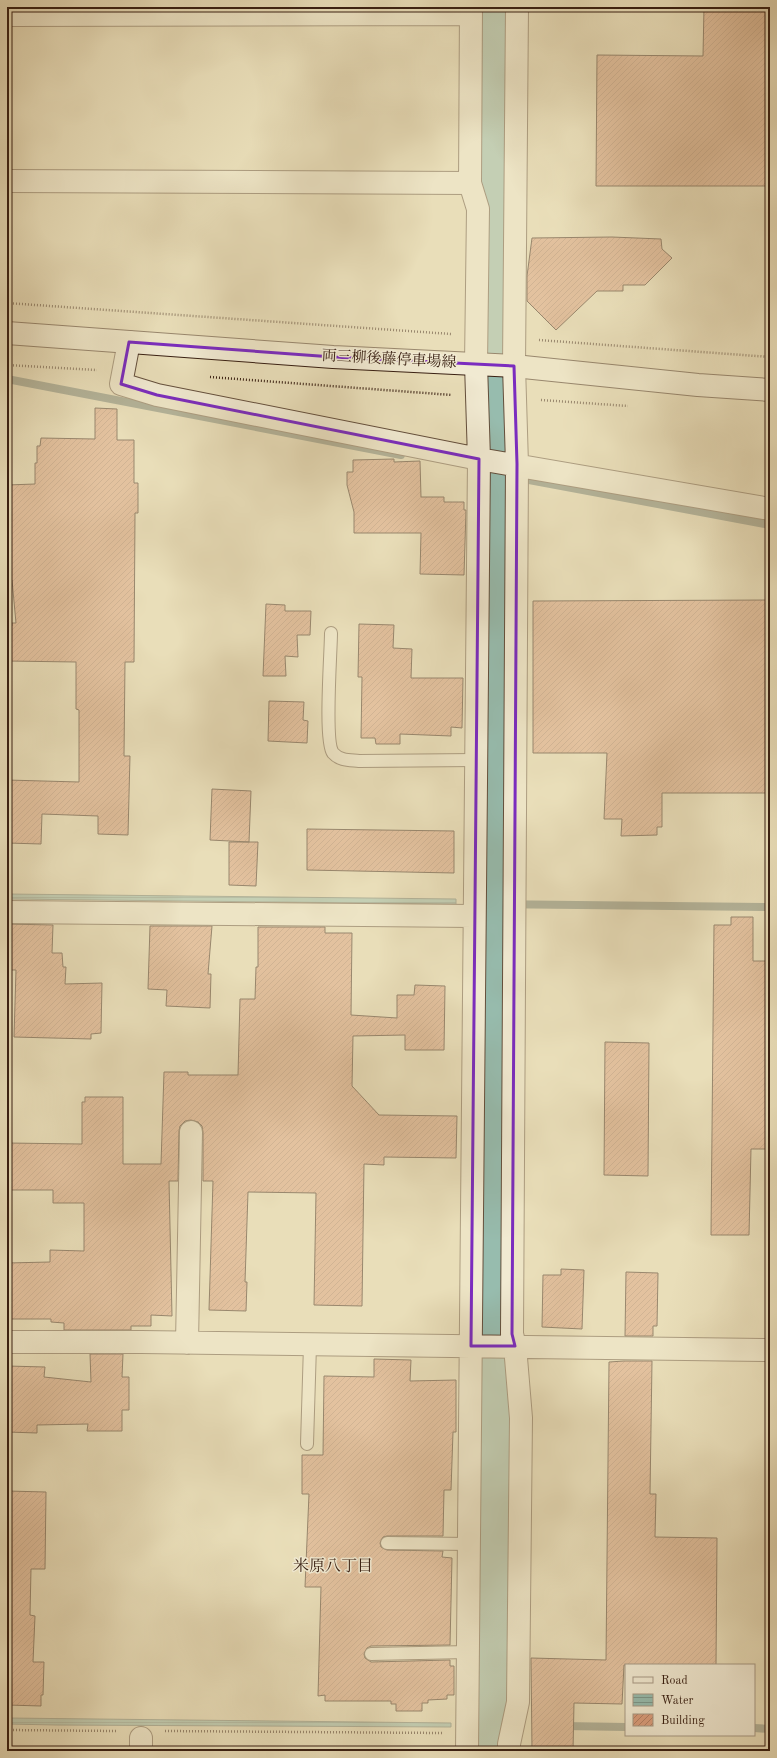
<svg xmlns="http://www.w3.org/2000/svg" width="777" height="1758" font-family="'Old Standard TT','Noto Serif JP',serif">
  <style>
    .water { fill: url(#water-rules); stroke: #717d70 }
    .lines { fill: none; stroke-linecap: round; stroke-linejoin: round }
    .stream { stroke: #717d70; stroke-width: 8 }
    .river { stroke: #97bcae; stroke-width: 51 }
    .building { fill: url(#building-hatch); stroke: #381f12 }
    .lane-casing { stroke: #644f3c; stroke-width: 14 }
    .street-casing { stroke: #644f3c; stroke-width: 24 }
    .secondary-casing { stroke: #381f12; stroke-width: 24 }
    .path { stroke: #381f12; stroke-width: 2.5; stroke-dasharray: 1 2; stroke-linecap: butt }
    .lane { stroke: #f1ead2; stroke-width: 12 }
    .street { stroke: #f1ead2; stroke-width: 22 }
    .secondary { stroke: #f1ead2; stroke-width: 22 }
    .marked { fill: none; stroke: #7b2cbf; stroke-width: 3; stroke-linejoin: round }
    .labels { text-anchor: middle; dominant-baseline: central; stroke-width: 3; stroke-linejoin: round; paint-order: stroke }
    .street-label { font-size: 15px; fill: #381f12; stroke: #f1ead2 }
    .neighbourhood-label { font-size: 16px; fill: #381f12; stroke: #f1ead2 }
  </style>
  <defs>
    <pattern id="water-rules" width="6" height="5" patternUnits="userSpaceOnUse"><rect width="6" height="5" fill="#97bcae"/><path d="M0 2.5h6" fill="none" stroke="#7c988c"/></pattern>
    <pattern id="building-hatch" width="6" height="6" patternUnits="userSpaceOnUse"><rect width="6" height="6" fill="#db9f7e"/><path d="M-1 1l2-2M0 6l6-6M5 7l2-2" fill="none" stroke="#b38166"/></pattern>
  </defs>
  <rect width="100%" height="100%" fill="#e9deb9"/>
  <filter id="stains"><feTurbulence type="fractalNoise" baseFrequency=".005" numOctaves="4"/><feColorMatrix values="0 0 0 0 .2 0 0 0 0 .09 0 0 0 0 .02 0 0 0 .5 -.17"/></filter>
  <radialGradient id="worn" r=".72"><stop offset=".6" stop-color="#630" stop-opacity="0"/><stop offset="1" stop-color="#630" stop-opacity=".3"/></radialGradient>
  <path class="water" d="M 7,894 L 456,899 L 456,904 L 7,899 Z
    M 7,1718 L 451,1723 L 451,1727 L 56,1725 L 7,1724 Z"/>
  <g class="lines">
    <path class="stream" d="M 7,379 L 401,455
      M 529,480 L 770,525
      M 494,904 L 770,907
      M 563,1726 L 626,1727
      M 754,1728 L 770,1729"/>
    <path class="river" d="M 484,1751 L 498,475 L 497,315 L 498,7"/>
  </g>
  <path class="building" d="M 704,7 L 770,7 L 770,186 L 596,186 L 597,55 L 703,56 Z
    M 612,237 L 661,239 L 662,249 L 672,258 L 645,285 L 623,285 L 623,291 L 597,291 L 556,330 L 527,301 L 527,276 L 532,238 Z
    M 95,408 L 117,409 L 117,440 L 134,440 L 134,483 L 138,483 L 138,513 L 135,513 L 134,662 L 125,662 L 124,756 L 130,756 L 128,835 L 98,834 L 98,816 L 42,814 L 41,844 L 7,843 L 7,780 L 79,782 L 79,710 L 76,709 L 76,662 L 7,661 L 7,626 L 12,626 L 12,623 L 16,623 L 12,580 L 7,579 L 7,485 L 35,484 L 35,463 L 37,463 L 37,446 L 40,446 L 41,438 L 95,439 Z
    M 394,459 L 394,462 L 420,461 L 421,497 L 444,497 L 444,502 L 464,502 L 464,510 L 466,510 L 464,575 L 420,574 L 421,533 L 354,533 L 354,512 L 347,485 L 347,472 L 353,472 L 353,460 Z
    M 770,600 L 770,793 L 662,793 L 662,827 L 657,827 L 657,835 L 621,836 L 622,819 L 604,819 L 607,753 L 533,753 L 533,601 Z
    M 266,604 L 285,605 L 285,611 L 311,611 L 310,635 L 297,635 L 298,657 L 285,656 L 286,676 L 263,676 Z
    M 359,624 L 394,625 L 393,648 L 412,649 L 411,678 L 463,678 L 462,728 L 451,727 L 451,736 L 400,734 L 400,744 L 376,744 L 375,738 L 361,738 L 362,677 L 358,677 Z
    M 269,701 L 304,702 L 303,720 L 308,721 L 307,743 L 268,741 Z
    M 212,789 L 251,791 L 249,842 L 210,840 Z
    M 307,829 L 454,831 L 454,873 L 307,870 Z
    M 229,842 L 258,842 L 256,886 L 229,885 Z
    M 731,917 L 753,917 L 753,961 L 770,961 L 770,1149 L 751,1149 L 749,1235 L 711,1235 L 714,925 L 731,925 Z
    M 7,924 L 53,925 L 52,953 L 62,953 L 63,967 L 66,967 L 65,984 L 102,983 L 101,1033 L 91,1034 L 91,1039 L 14,1037 L 16,970 L 7,970 Z
    M 150,926 L 212,926 L 208,974 L 211,974 L 210,1008 L 166,1006 L 167,990 L 148,989 Z
    M 258,927 L 325,927 L 325,933 L 352,933 L 351,1015 L 397,1018 L 397,995 L 414,995 L 415,985 L 445,986 L 444,1050 L 405,1050 L 405,1035 L 353,1036 L 352,1086 L 379,1115 L 457,1116 L 456,1158 L 384,1157 L 384,1165 L 364,1164 L 362,1306 L 314,1305 L 316,1193 L 248,1192 L 245,1282 L 247,1282 L 246,1311 L 209,1310 L 213,1181 L 203,1181 L 203,1132 L 202,1126 L 198,1122 L 191,1120 L 185,1121 L 180,1126 L 179,1131 L 178,1181 L 169,1181 L 172,1316 L 151,1315 L 151,1326 L 131,1326 L 131,1330 L 64,1330 L 64,1323 L 51,1322 L 51,1319 L 7,1319 L 7,1263 L 50,1262 L 50,1250 L 84,1251 L 84,1203 L 53,1203 L 53,1190 L 7,1190 L 7,1143 L 82,1144 L 82,1102 L 85,1102 L 85,1097 L 123,1097 L 123,1164 L 161,1164 L 164,1072 L 188,1072 L 188,1075 L 238,1075 L 240,999 L 255,999 L 256,967 L 258,967 Z
    M 605,1042 L 649,1043 L 648,1176 L 604,1175 Z
    M 561,1269 L 584,1270 L 582,1329 L 542,1327 L 543,1275 L 561,1275 Z
    M 626,1272 L 658,1273 L 657,1326 L 653,1326 L 653,1336 L 625,1336 Z
    M 90,1354 L 123,1354 L 122,1377 L 129,1377 L 129,1410 L 122,1410 L 122,1431 L 87,1431 L 88,1424 L 37,1425 L 37,1433 L 7,1432 L 7,1366 L 45,1367 L 44,1377 L 91,1382 Z
    M 374,1359 L 411,1360 L 410,1381 L 456,1380 L 456,1432 L 453,1432 L 451,1490 L 444,1490 L 443,1536 L 387,1536 L 383,1537 L 380,1543 L 381,1547 L 387,1550 L 443,1551 L 442,1557 L 452,1558 L 450,1645 L 371,1646 L 367,1648 L 364,1654 L 365,1658 L 371,1662 L 450,1660 L 450,1666 L 454,1666 L 454,1695 L 447,1695 L 447,1699 L 428,1700 L 428,1703 L 422,1703 L 422,1711 L 396,1711 L 396,1704 L 391,1704 L 391,1701 L 325,1701 L 325,1695 L 318,1696 L 321,1587 L 305,1587 L 309,1494 L 302,1494 L 302,1455 L 323,1455 L 324,1376 L 374,1377 Z
    M 624,1361 L 652,1361 L 650,1494 L 656,1494 L 655,1537 L 717,1538 L 716,1665 L 624,1665 L 622,1704 L 574,1703 L 573,1751 L 532,1751 L 531,1658 L 606,1660 L 609,1362 Z
    M 7,1491 L 46,1492 L 45,1569 L 31,1569 L 30,1615 L 35,1616 L 33,1662 L 44,1662 L 43,1695 L 41,1695 L 41,1706 L 7,1705 Z"/>
  <g class="lines">
    <defs>
      <path id="lane" d="M 331,633 C 331,652 324,741 333,753 C 340,761 350,760 359,761 L 476,760
        M 307,1444 L 310,1345
        M 387,1543 L 469,1544
        M 371,1654 L 468,1652"/>
      <path id="street" d="M 7,15 L 471,14
        M 7,181 L 470,183
        M 129,342 L 121,384 L 157,395 L 479,459 L 770,509
        M 7,912 L 473,916
        M 7,1342 L 141,1342 L 770,1350
        M 187,1343 L 191,1132
        M 141,1751 L 141,1738
        M 467,1751 L 479,459 L 476,364 L 478,209 L 470,183 L 471,7
        M 509,1751 L 509,1744 L 518,1702 L 521,1418 L 515,1346 L 512,1334 L 517,464 L 514,366 L 517,7"/>
      <path id="secondary" d="M 7,333 L 333,357 L 514,366 L 698,385 L 770,390"/>
    </defs>
    <use href="#lane" class="lane-casing"/>
    <use href="#street" class="street-casing"/>
    <use href="#secondary" class="secondary-casing"/>
    <path class="path" d="M 7,303 L 451,334
      M 539,340 L 770,357
      M 7,365 L 97,370
      M 210,377 L 452,395
      M 541,400 L 628,406
      M 7,1730 L 116,1731
      M 165,1731 L 442,1733"/>
    <use href="#lane" class="lane"/>
    <use href="#street" class="street"/>
    <use href="#secondary" class="secondary"/>
  </g>
  <path d="M0 0H777V1758H0ZM 129,342 L 333,357 L 514,366 L 517,464 L 512,1334 L 515,1346 L 471,1346 L 479,459 L 157,395 L 121,384 Z" fill="#e9deb9" fill-opacity=".55" fill-rule="evenodd"/>
  <path class="marked" d="M 129,342 L 333,357 L 514,366 L 517,464 L 512,1334 L 515,1346 L 471,1346 L 479,459 L 157,395 L 121,384 Z"/>
  <g class="labels">
    <g class="street-label">
      <text transform="translate(389 360) rotate(3)">両三柳後藤停車場線</text>
    </g>
    <g class="neighbourhood-label">
      <text x="333" y="1567">米原八丁目</text>
    </g>
  </g>
  <rect width="777" height="1758" fill="none" stroke="#e9deb9" stroke-width="24"/>
  <rect x="8" y="8" width="761" height="1742" fill="none" stroke="#381f12" stroke-width="2"/>
  <rect x="12" y="12" width="753" height="1734" fill="none" stroke="#381f12"/>
  <rect x="625" y="1664" width="130" height="72" fill="#f1ead2" stroke="#a79985"/>
  <rect x="633" y="1677" width="20" height="6" fill="#f1ead2" stroke="#a79985"/>
  <text x="661" y="1684" font-size="12" fill="#381f12">Road</text>
  <rect x="633" y="1694" width="20" height="12" fill="url(#water-rules)" stroke="#a79985"/>
  <text x="661" y="1704" font-size="12" fill="#381f12">Water</text>
  <rect x="633" y="1714" width="20" height="12" fill="url(#building-hatch)" stroke="#a79985"/>
  <text x="661" y="1724" font-size="12" fill="#381f12">Building</text>
  <rect width="100%" height="100%" filter="url(#stains)"/>
  <rect width="100%" height="100%" fill="url(#worn)"/>
</svg>
